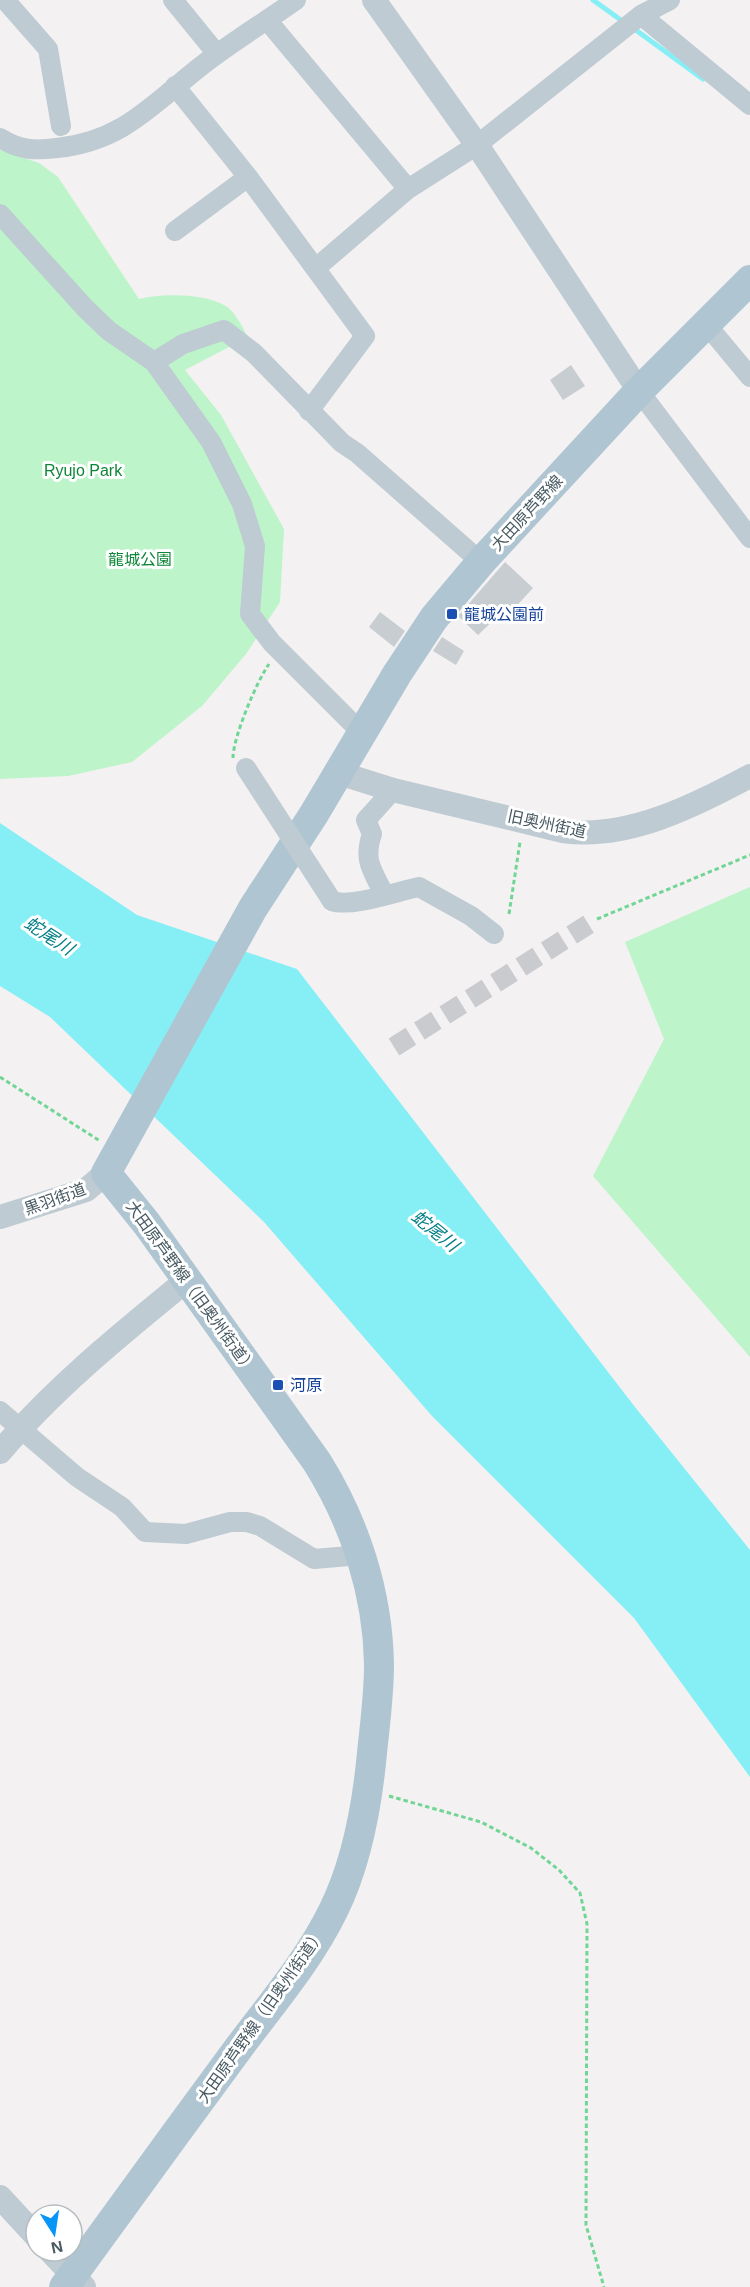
<svg xmlns="http://www.w3.org/2000/svg" width="750" height="2287" font-family="Arial,'Noto Sans JP',sans-serif">
  <style>
    .green { fill: #bdf4ca }
    .water { fill: #86eff5 }
    .lines { fill: none; stroke-linecap: round; stroke-linejoin: round }
    .stream { stroke: #86eff5; stroke-width: 5 }
    .building { fill: #c8cdd2 }
    .minor-tunnel { stroke: #c9cbce; stroke-width: 20; stroke-dasharray: 20 10; stroke-linecap: butt }
    .path { stroke: #71d695; stroke-width: 3; stroke-dasharray: 4.5 3; stroke-linecap: butt }
    .minor { stroke: #becbd2; stroke-width: 20 }
    .tertiary { stroke: #becbd2; stroke-width: 24 }
    .primary { stroke: #afc6d2; stroke-width: 30 }
    .minor-bridge { stroke: #becbd2; stroke-width: 20 }
    .transit-dot { fill: #1a4fb4; stroke: #fff; stroke-width: 2 }
    .labels { text-anchor: middle; dominant-baseline: central; stroke-width: 6; stroke-linejoin: round; paint-order: stroke }
    .park-label { font-size: 16px; fill: #0e8638; stroke: #fff }
    .street-label { font-size: 16px; fill: #475961; stroke: #fff }
    .transit-label { font-size: 16px; fill: #164399; stroke: #fff; text-anchor: start }
    .water-label { font-size: 18px; font-style: italic; fill: #058088; stroke: #fff }
  </style>
  <rect width="100%" height="100%" fill="#f4f1f2"/>
  <path class="green" d="M 0,150 L 39,163 L 58,177 L 139,299 C 162,293 205,293 226,306 C 235,312 243,328 248,337 L 185,370 L 221,415 L 284,529 L 280,602 L 246,654 L 202,706 L 132,762 L 68,776 L 0,779 Z
    M 750,887 L 750,1357 L 593,1176 L 664,1039 L 625,942 Z"/>
  <path class="water" d="M 0,823 L 137,915 L 297,969 L 635,1407 L 750,1550 L 750,1777 L 634,1618 L 432,1416 L 264,1222 L 50,1017 L 0,986 Z"/>
  <g class="lines">
    <path class="stream" d="M 593,0 L 625,23
      M 633,28 L 703,79"/>
  </g>
  <path class="building" d="M 571,365 L 585,386 L 563,400 L 550,380 Z
    M 505,562 L 533,588 L 501,623 L 496,618 L 478,635 L 458,616 Z
    M 380,612 L 405,631 L 394,647 L 369,627 Z
    M 442,637 L 464,651 L 456,665 L 433,651 Z"/>
  <g class="lines">
    <path class="minor-tunnel" d="M 394,1047 L 597,919"/>
    <path class="path" d="M 233,758 C 233,737 257,681 269,664
      M 509,914 L 520,842
      M 597,919 L 750,855
      M 0,1077 L 100,1141
      M 389,1796 L 481,1822 L 531,1848 L 559,1870 L 580,1893 L 587,1924 L 586,2225 L 604,2287"/>
    <path class="minor" d="M 5,0 L 48,49 L 61,126
      M 173,0 L 217,54
      M 641,15 L 750,105
      M 267,20 L 408,189
      M 175,86 L 248,177 L 365,336 L 309,411
      M 0,138 C 19,150 34,151 57,148 C 125,141 154,102 205,63 C 234,41 266,21 296,0
      M 0,214 L 85,308 L 109,331 L 154,362 L 211,442 L 242,504 L 255,546 L 250,614 L 272,643 L 361,732
      M 175,231 L 248,177
      M 316,268 L 408,189 L 477,145 L 641,15 L 670,0
      M 707,325 L 750,377
      M 154,362 L 183,344 L 224,330 L 254,353 L 342,443 L 357,453 L 481,562
      M 639,391 L 750,538
      M 384,894 C 372,870 363,860 372,834 L 366,820 L 393,790
      M 332,901 C 351,908 398,891 419,887 L 471,916 L 494,934
      M 0,1411 L 77,1477 L 122,1507 L 145,1532 L 186,1534 L 230,1522 L 247,1522 L 260,1526 L 314,1559 L 361,1555"/>
    <path class="tertiary" d="M 374,0 L 477,145 L 639,391
      M 339,773 L 393,790 L 563,831 C 628,840 693,806 750,776
      M 0,1217 L 86,1190 L 106,1173
      M 0,1452 C 55,1387 121,1334 187,1280
      M 0,2197 L 36,2236
      M 50,2251 L 84,2287"/>
    <path class="primary" d="M 64,2287 C 122,2207 181,2126 240,2046 C 273,2002 309,1960 333,1911 C 357,1863 367,1807 372,1753 C 375,1724 379,1694 379,1665 C 378,1593 355,1523 317,1462 L 147,1224 L 106,1173 L 253,908 L 314,814 L 397,674 L 434,618 L 481,562 L 639,391 L 750,280"/>
    <path class="minor-bridge" d="M 246,768 L 332,901"/>
  </g>
  <g class="transit-dot">
    <rect x="446" y="608" width="12" height="12" rx="3"/>
    <rect x="272" y="1379" width="12" height="12" rx="3"/>
  </g>
  <g class="labels">
    <g class="park-label">
      <text x="83" y="470">Ryujo Park</text>
      <text x="140" y="559">龍城公園</text>
    </g>
    <g class="street-label">
      <text transform="translate(527 513) rotate(-47)">大田原芦野線</text>
      <text transform="translate(547 824) rotate(12)">旧奥州街道</text>
      <text transform="translate(55 1199) rotate(-20)">黒羽街道</text>
      <text transform="translate(191 1287) rotate(54)">大田原芦野線（旧奥州街道）</text>
      <text transform="translate(261 2016) rotate(-55)">大田原芦野線（旧奥州街道）</text>
    </g>
    <g class="transit-label">
      <text x="464" y="614">龍城公園前</text>
      <text x="290" y="1385">河原</text>
    </g>
    <g class="water-label">
      <text transform="translate(49 936) rotate(33)">蛇尾川</text>
      <text transform="translate(435 1231) rotate(39)">蛇尾川</text>
    </g>
  </g>
  <g transform="translate(54 2233) rotate(168)"><circle r="28" fill="#ffffff" stroke="#b5bdc0" stroke-width="1.5"/>
  <path d="M0-4.5L10 22L0 15L-10 22Z" fill="#0795f8"/>
  <text y="-9" font-size="16" font-weight="bold" text-anchor="middle" fill="#475961">N</text>
  </g>
</svg>
